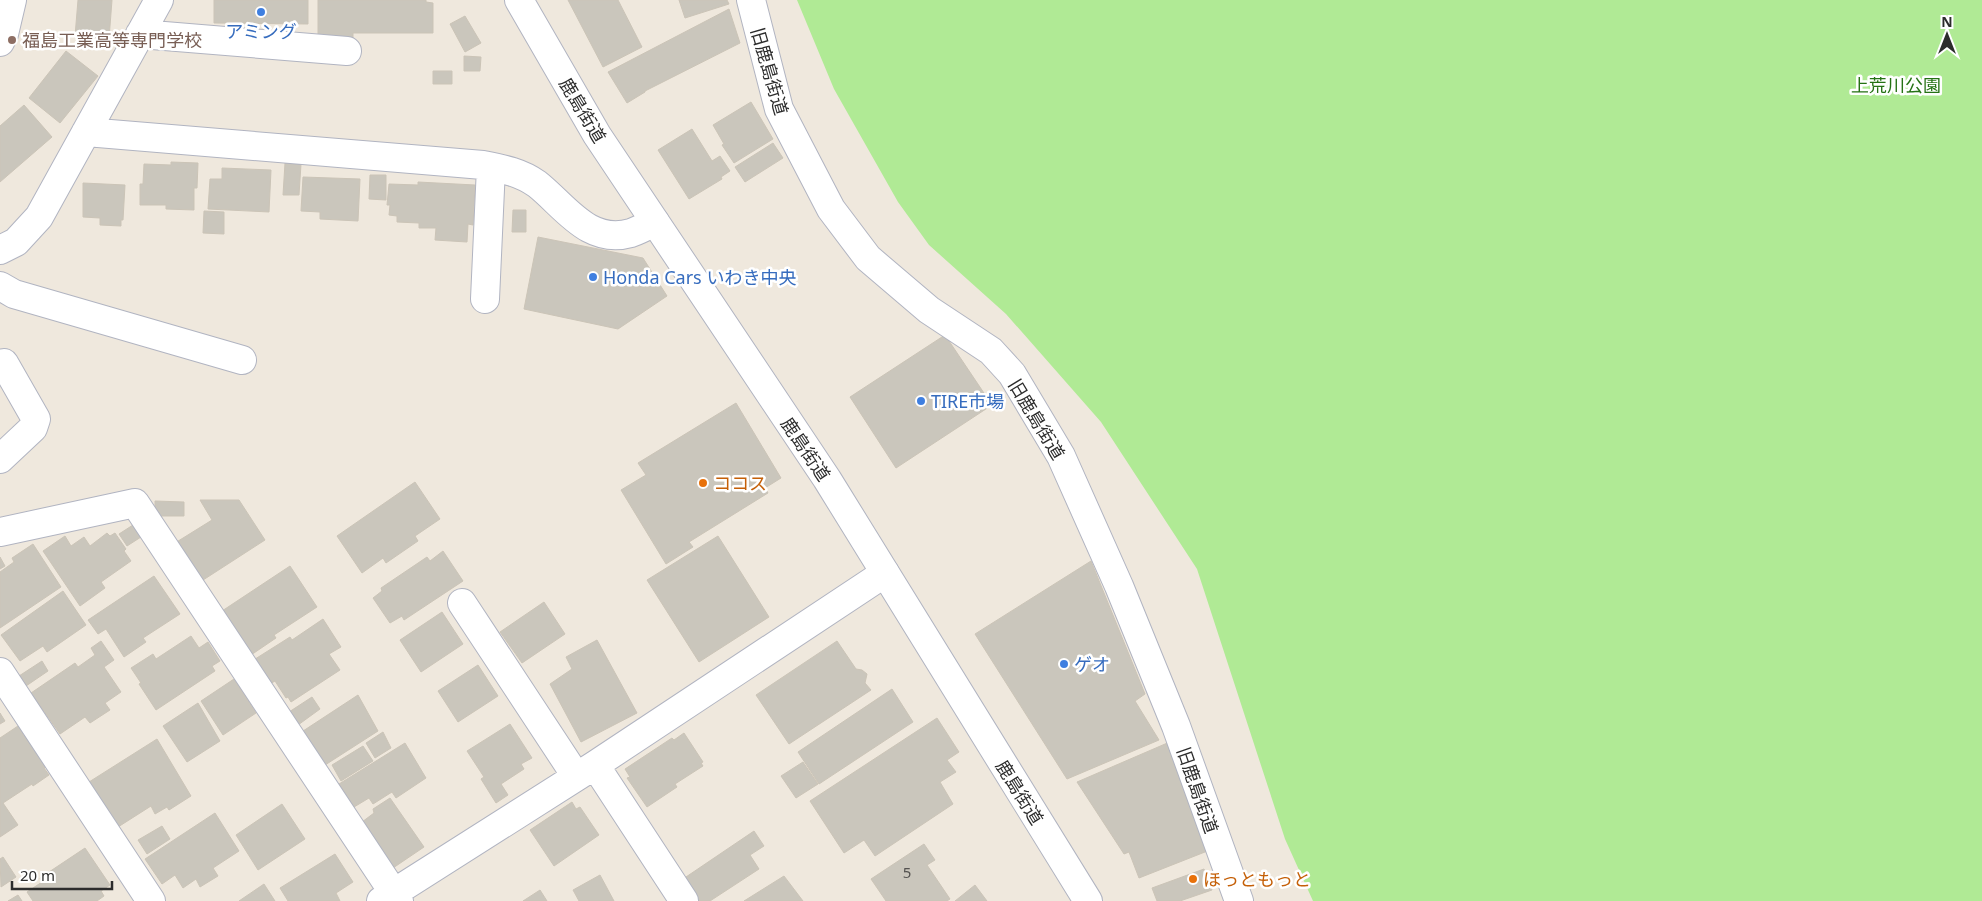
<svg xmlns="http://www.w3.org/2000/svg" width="1982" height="901" font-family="'Noto Sans','Noto Sans JP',sans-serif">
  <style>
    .green { fill: #b0ea95 }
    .building { fill: #cac6bc; stroke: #cbc4b7 }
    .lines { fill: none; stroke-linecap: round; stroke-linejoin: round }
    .minor-casing { stroke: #b1b4c1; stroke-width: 30 }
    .tertiary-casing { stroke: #b1b4c1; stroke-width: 30 }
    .minor { stroke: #fff; stroke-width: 28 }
    .tertiary { stroke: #fff; stroke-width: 28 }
    .shop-dot { fill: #3f7fe0; stroke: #fff; stroke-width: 2 }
    .education-dot { fill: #8d6e63; stroke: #fff; stroke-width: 2 }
    .food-dot { fill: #e8710a; stroke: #fff; stroke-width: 2 }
    .labels { text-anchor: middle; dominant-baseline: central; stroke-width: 5; stroke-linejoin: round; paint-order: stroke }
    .number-label { font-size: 15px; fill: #545250 }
    .shop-label { font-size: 18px; fill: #366cbe; stroke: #fff; text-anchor: start }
    .education-label { font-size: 18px; fill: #785e54; stroke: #fff; text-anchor: start }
    .street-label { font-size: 18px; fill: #2c2c2c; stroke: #fff }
    .park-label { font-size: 18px; fill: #257214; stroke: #fff }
    .food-label { font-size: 18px; fill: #c56008; stroke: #fff; text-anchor: start }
  </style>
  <rect width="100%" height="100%" fill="#efe8dd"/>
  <path class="green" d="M 797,0 L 1982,0 L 1982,901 L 1313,901 L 1285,839 L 1197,569 L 1101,422 L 1006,314 L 929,245 L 898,202 L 834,89 Z"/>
  <path class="building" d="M 78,0 L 112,0 L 109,39 L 75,36 Z
    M 214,0 L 308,0 L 308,24 L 214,23 Z
    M 318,0 L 426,0 L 426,2 L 433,3 L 433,33 L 353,33 L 353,38 L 318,38 Z
    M 568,0 L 618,0 L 642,47 L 603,67 Z
    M 679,0 L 727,0 L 729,4 L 685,18 Z
    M 729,9 L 740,43 L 645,91 L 645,92 L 627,103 L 608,72 Z
    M 465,16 L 481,43 L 465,52 L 450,24 Z
    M 66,51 L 98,76 L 60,123 L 29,98 Z
    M 464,56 L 481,57 L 480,71 L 464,71 Z
    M 433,71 L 452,71 L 452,84 L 433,84 Z
    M 751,102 L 773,139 L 734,163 L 722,145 L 724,144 L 713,125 Z
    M 24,105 L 52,137 L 0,182 L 0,126 Z
    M 692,129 L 712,161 L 720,156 L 730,171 L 721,177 L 722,179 L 689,199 L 658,150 Z
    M 773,143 L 783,158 L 745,182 L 735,167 Z
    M 171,162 L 198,163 L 197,188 L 194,188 L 194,210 L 166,209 L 166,205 L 140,205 L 140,184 L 143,184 L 144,164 L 171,165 Z
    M 285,163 L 301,164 L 299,195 L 283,195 Z
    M 222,168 L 271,170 L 269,212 L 208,209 L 210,179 L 222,179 Z
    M 370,175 L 386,175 L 386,200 L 369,199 Z
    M 303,177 L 360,179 L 358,221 L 320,219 L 320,212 L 301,211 Z
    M 418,182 L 475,185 L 473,225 L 468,224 L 467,242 L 435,240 L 436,228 L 419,228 L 419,223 L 397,222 L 397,216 L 389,215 L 390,205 L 387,205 L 389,184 L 418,185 Z
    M 83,183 L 125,185 L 123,220 L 121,220 L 121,226 L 100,225 L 100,218 L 83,217 Z
    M 513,210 L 526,210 L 526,232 L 512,232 Z
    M 204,211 L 224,212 L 224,234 L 203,233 Z
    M 538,237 L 643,258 L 667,296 L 618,329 L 524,309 Z
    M 945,335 L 992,405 L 896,468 L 850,397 Z
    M 736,403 L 781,478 L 765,488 L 768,493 L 689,542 L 693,547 L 666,564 L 621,490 L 646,475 L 638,463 Z
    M 415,482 L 440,519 L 415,536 L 418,541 L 386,563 L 383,558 L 362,573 L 337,536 Z
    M 200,500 L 239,500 L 265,540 L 200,582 L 175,543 L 212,520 Z
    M 155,501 L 184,502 L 184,516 L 155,516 Z
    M 133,525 L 141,537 L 127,546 L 119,534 Z
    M 107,533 L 110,536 L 115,533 L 126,549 L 124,551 L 131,561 L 101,582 L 105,588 L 80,606 L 43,551 L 65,536 L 71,546 L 84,537 L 90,546 Z
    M 718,536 L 769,617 L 699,662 L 647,580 Z
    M 33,544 L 61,587 L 0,628 L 0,572 L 14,562 L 12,558 Z
    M 443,551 L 463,581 L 404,620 L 402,616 L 390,623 L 373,598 L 382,591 L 381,588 L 427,557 L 430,561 Z
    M 0,557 L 5,566 L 0,569 Z
    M 1091,561 L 1145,694 L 1135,701 L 1159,740 L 1067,779 L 975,634 Z
    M 290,566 L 317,607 L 274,635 L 276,638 L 251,655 L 222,611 Z
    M 154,576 L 180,614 L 143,638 L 146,642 L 124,657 L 106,629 L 98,634 L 88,620 Z
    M 63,591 L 86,625 L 47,652 L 43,646 L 20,661 L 1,635 Z
    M 544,602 L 565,634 L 522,663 L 500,632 Z
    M 442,612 L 463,644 L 421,672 L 400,640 Z
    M 323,619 L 341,647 L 329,654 L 340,670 L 291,702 L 288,697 L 286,698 L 275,681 L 268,685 L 252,661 L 290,637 L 292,640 Z
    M 191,636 L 199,648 L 208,642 L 220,661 L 212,666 L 215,671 L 156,710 L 139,684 L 141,683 L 131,668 L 153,654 L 156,659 Z
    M 597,640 L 637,713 L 581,742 L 550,684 L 572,669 L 566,657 Z
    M 101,641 L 114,660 L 104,667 L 121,692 L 105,703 L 110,710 L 90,723 L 85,717 L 60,734 L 31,693 L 75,663 L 78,667 L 95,655 L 91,648 Z
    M 837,641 L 856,669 L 862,670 L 867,674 L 865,683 L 871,690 L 789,744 L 756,695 Z
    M 42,661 L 48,671 L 26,686 L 19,676 Z
    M 478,665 L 498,696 L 458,722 L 438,691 Z
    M 234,679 L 256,713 L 223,735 L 201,701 Z
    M 892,689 L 913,722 L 819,784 L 798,752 Z
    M 358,695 L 378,731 L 322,767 L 300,733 Z
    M 312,697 L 320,709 L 298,725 L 289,712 Z
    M 198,703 L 220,741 L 187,762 L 163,726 Z
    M 0,713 L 5,721 L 0,724 Z
    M 937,718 L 959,752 L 947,760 L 956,772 L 940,782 L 953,804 L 875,856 L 864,840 L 844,853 L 810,801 Z
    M 510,724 L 532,758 L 521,764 L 524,769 L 501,784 L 508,795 L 496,803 L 481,779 L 484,777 L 467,751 Z
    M 18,726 L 24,736 L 27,734 L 48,765 L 44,768 L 49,775 L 33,786 L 32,784 L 3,803 L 18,825 L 0,837 L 0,738 Z
    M 383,732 L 391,748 L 375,758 L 366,743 Z
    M 684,733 L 703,762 L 701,763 L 703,766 L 675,784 L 677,787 L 647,807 L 627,778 L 630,777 L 625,769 L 672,738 L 674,740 Z
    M 157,739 L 191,796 L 169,810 L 167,807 L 155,814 L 151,806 L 118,827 L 89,782 Z
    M 1172,741 L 1210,850 L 1139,878 L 1129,852 L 1124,854 L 1077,782 Z
    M 405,743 L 426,778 L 396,798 L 392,792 L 373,804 L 369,798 L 354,807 L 339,784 Z
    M 363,746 L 373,761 L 341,781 L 332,765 Z
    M 803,762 L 818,784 L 796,798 L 781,776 Z
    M 390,798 L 424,847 L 393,868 L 362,822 L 374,813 L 373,809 Z
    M 572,802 L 576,809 L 580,807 L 599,835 L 554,866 L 530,830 Z
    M 282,804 L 305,839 L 258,870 L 236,835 Z
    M 215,813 L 239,851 L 213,868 L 218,876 L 200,887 L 196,879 L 183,888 L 175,875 L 162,884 L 145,859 Z
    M 162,826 L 170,839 L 147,854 L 138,840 Z
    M 754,831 L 764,846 L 750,855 L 759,869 L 710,901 L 697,901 L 683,879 Z
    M 924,844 L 935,860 L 927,865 L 950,899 L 947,901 L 886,901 L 871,879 Z
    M 85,848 L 110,885 L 101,891 L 104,896 L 97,901 L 33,901 L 27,892 L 42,882 L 40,878 Z
    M 335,854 L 353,882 L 336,893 L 340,901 L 288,901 L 280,888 Z
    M 3,857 L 16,877 L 1,887 L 0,859 Z
    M 1204,869 L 1212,890 L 1180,901 L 1157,901 L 1152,888 Z
    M 600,875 L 614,901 L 579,901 L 573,890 Z
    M 784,876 L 803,901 L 744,901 Z
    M 264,884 L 275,901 L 239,901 Z
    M 975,885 L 987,901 L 955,901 Z
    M 540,890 L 547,901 L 523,901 Z
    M 18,895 L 22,901 L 8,901 Z"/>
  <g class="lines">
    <defs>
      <path id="minor" d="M 751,0 L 779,109 L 831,209 L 868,258 L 929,310 L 991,351 L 1012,374 L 1061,456 L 1119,586 L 1176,726 L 1239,901
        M 140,34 L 347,51
        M 0,42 L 4,34 L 12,0
        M 86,132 L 483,165 C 503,169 520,172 537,184 C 565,206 588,245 631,233 C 639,230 647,226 655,222
        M 0,250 L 16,242 L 39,217 L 159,0
        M 0,286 L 14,294 L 242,360
        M 485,299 L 491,167
        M 0,364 L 4,363 L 36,419 L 33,428 L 0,459
        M 0,532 L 135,503 L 399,901
        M 462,603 L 576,776
        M 0,672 L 151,901
        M 595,765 L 684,901
        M 381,901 L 595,765 L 885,573"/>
      <path id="tertiary" d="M 519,0 L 597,135 L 827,479 L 1088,901"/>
    </defs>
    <use href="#minor" class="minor-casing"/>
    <use href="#tertiary" class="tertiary-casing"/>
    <use href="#minor" class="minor"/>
    <use href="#tertiary" class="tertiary"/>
  </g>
  <g class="shop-dot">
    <circle cx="261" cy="12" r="5"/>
    <circle cx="593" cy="277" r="5"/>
    <circle cx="921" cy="401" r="5"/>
    <circle cx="1064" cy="664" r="5"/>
  </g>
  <circle class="education-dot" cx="12" cy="40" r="5"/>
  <g class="food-dot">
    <circle cx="703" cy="483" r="5"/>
    <circle cx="1193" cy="879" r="5"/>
  </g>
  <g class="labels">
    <g class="number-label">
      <text x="907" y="872">5</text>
    </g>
    <g class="shop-label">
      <text x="261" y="31" text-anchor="middle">アミング</text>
      <text x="603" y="277">Honda Cars いわき中央</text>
      <text x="931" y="401">TIRE市場</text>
      <text x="1074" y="664">ゲオ</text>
    </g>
    <g class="education-label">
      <text x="22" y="40">福島工業高等専門学校</text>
    </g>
    <g class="street-label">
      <text transform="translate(770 71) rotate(74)">旧鹿島街道</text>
      <text transform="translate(583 110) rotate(59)">鹿島街道</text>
      <text transform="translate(1037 419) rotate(59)">旧鹿島街道</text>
      <text transform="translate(806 449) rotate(56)">鹿島街道</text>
      <text transform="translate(1198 790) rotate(71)">旧鹿島街道</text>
      <text transform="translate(1020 792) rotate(58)">鹿島街道</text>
    </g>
    <g class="park-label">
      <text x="1896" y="85">上荒川公園</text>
    </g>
    <g class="food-label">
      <text x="713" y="483">ココス</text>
      <text x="1203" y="879">ほっともっと</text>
    </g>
  </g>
  <g transform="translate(1947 35)" stroke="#ffffff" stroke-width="4" paint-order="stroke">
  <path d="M0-4L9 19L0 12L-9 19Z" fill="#2c2c2c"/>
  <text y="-8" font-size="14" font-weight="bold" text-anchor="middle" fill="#2c2c2c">N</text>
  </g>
  <path d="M12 881v8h100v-8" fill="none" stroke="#2c2c2c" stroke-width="2.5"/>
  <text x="20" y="881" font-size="15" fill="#2c2c2c" stroke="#ffffff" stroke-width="4" paint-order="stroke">20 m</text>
</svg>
